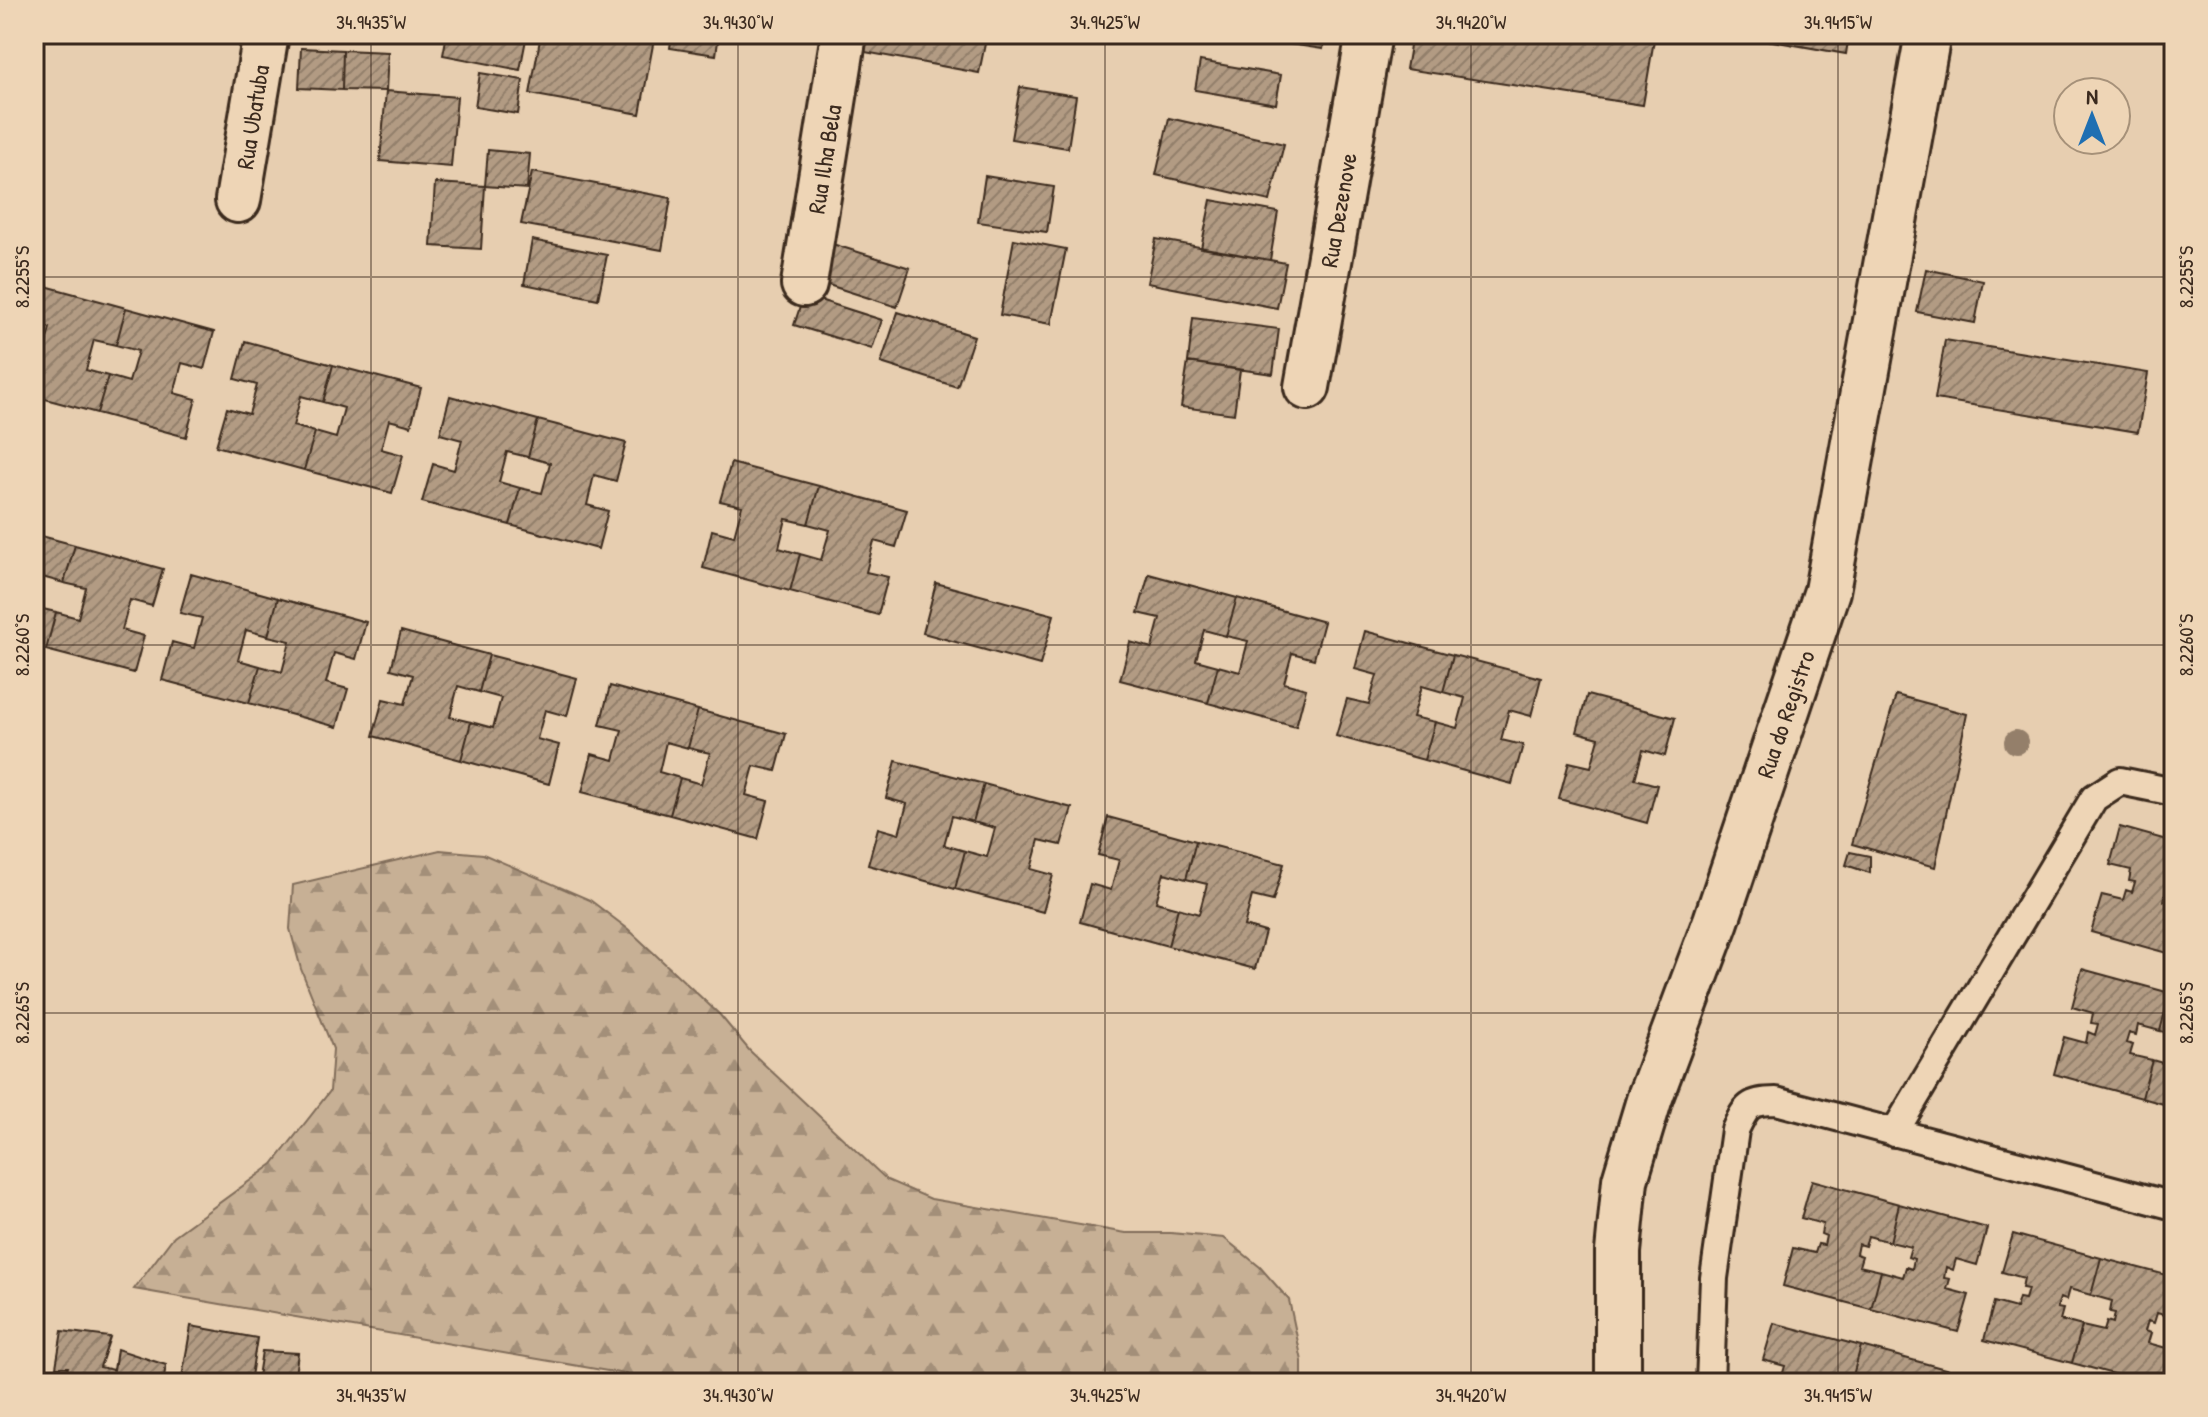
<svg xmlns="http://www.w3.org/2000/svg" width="2208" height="1417" font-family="'Patrick Hand',sans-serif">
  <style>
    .forest { fill: url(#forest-firs); stroke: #816d5a; stroke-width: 2 }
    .building { fill: url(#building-hatch); stroke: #3b2a1e; stroke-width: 2 }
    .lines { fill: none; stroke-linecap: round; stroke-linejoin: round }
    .lane-casing { stroke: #3b2a1e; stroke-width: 32 }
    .street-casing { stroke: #3b2a1e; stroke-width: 50 }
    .secondary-casing { stroke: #3b2a1e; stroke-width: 50 }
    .lane { stroke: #eed5b6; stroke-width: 26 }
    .street { stroke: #eed5b6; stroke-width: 44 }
    .secondary { stroke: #eed5b6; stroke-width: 44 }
    .tree { fill: #947f6a }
    .ticks { fill: none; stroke: #3b2a1e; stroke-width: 2; stroke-opacity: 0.45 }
    .labels { text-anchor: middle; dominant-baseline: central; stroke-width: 6; stroke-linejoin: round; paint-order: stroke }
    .street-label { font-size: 24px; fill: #3b2a1e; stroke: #eed5b6 }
    .neatline { fill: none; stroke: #3b2a1e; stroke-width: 3 }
    .ticks-label { font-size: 20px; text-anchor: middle; fill: #3b2a1e }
  </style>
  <defs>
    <pattern id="forest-firs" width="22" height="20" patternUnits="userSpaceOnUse" patternTransform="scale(2)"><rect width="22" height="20" fill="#c7b095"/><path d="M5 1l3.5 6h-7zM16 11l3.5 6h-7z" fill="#a38f79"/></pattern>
    <pattern id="building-hatch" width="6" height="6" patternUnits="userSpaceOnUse" patternTransform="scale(2)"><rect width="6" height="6" fill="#b29b83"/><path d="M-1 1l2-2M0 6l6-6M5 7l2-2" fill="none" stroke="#927f6b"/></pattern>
  </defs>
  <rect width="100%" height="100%" fill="#e7ceb0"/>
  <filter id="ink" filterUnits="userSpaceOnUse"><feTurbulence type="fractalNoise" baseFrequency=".0125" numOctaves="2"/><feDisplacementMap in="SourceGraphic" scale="16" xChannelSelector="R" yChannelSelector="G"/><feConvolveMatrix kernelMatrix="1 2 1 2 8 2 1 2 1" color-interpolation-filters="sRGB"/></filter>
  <g filter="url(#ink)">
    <path class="forest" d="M 440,850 L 483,854 L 590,900 L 628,929 L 720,1015 L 749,1050 L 887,1180 L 931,1199 L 1126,1233 L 1171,1233 L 1224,1238 L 1260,1267 L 1289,1300 L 1302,1361 L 1302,1383 L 677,1383 L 134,1289 L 174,1236 L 273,1164 L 330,1091 L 333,1049 L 301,969 L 290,929 L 293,885 Z"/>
    <path class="building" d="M 447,34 L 527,34 L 520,70 L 443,55 Z
      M 541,34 L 655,34 L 640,114 L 530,94 Z
      M 672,34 L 719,34 L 716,55 L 670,48 Z
      M 868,34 L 987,34 L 979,73 L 865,52 Z
      M 1271,34 L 1326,34 L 1323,49 L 1270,41 Z
      M 1412,34 L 1655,34 L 1643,105 L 1406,69 Z
      M 1733,34 L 1849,34 L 1846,54 Z
      M 301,48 L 343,50 L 342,90 L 299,88 Z
      M 343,50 L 388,52 L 386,91 L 342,90 Z
      M 1200,61 L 1281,75 L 1276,104 L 1195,90 Z
      M 480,73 L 523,80 L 518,114 L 475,107 Z
      M 1020,87 L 1076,96 L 1068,148 L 1011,139 Z
      M 386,91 L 457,97 L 451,167 L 380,161 Z
      M 1169,118 L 1284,144 L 1270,201 L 1156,175 Z
      M 488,150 L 530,154 L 527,189 L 485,186 Z
      M 532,172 L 671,198 L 662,250 L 521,224 Z
      M 985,176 L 1054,187 L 1047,232 L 978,222 Z
      M 435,183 L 485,186 L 481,249 L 431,246 Z
      M 1211,200 L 1278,212 L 1270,260 L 1201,248 Z
      M 1014,239 L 1066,249 L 1051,324 L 1000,315 Z
      M 1156,239 L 1286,263 L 1277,308 L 1147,283 Z
      M 532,240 L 607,255 L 598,299 L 524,284 Z
      M 829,243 L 910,268 L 897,307 L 816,281 Z
      M 1926,269 L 1983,281 L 1975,323 L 1917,312 Z
      M 38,284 L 126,308 L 116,345 L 94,340 L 86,370 L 108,376 L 97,413 L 34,396 L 34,356 L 42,358 L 50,328 L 34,324 L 34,299 Z
      M 804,295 L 882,320 L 872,349 L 794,325 Z
      M 126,308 L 214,332 L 204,369 L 182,363 L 174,393 L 196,399 L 186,437 L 97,413 L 108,376 L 129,382 L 138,351 L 116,345 Z
      M 898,312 L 974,336 L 957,387 L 881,363 Z
      M 1193,318 L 1279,329 L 1273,374 L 1188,362 Z
      M 1945,340 L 2148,373 L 2138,432 L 1935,399 Z
      M 245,341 L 333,365 L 323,402 L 301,396 L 293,426 L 315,432 L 304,470 L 216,446 L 227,408 L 249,414 L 257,385 L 235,379 Z
      M 1188,362 L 1240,370 L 1234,414 L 1181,407 Z
      M 333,365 L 421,388 L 411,426 L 389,420 L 381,449 L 403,455 L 392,493 L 304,470 L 315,432 L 336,438 L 344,408 L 323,402 Z
      M 450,396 L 538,420 L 528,457 L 507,452 L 499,482 L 520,488 L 510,525 L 422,502 L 433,464 L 454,470 L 462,440 L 440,434 Z
      M 538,420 L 626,443 L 616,481 L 594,475 L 587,505 L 608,511 L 598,549 L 510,525 L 520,488 L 542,493 L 550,463 L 528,457 Z
      M 731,463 L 819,486 L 808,524 L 786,519 L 779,548 L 800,554 L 790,591 L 703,568 L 712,530 L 734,536 L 742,506 L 720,501 Z
      M 819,486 L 907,510 L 896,547 L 874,541 L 866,572 L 888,577 L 878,615 L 790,591 L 800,554 L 821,560 L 830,530 L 808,524 Z
      M 34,534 L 75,545 L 64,583 L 42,577 L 34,607 L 56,612 L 46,650 L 34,646 Z
      M 75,545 L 163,569 L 152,606 L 130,600 L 122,630 L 144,636 L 134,673 L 46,650 L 56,612 L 78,618 L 86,588 L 64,583 Z
      M 191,574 L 278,598 L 268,636 L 246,630 L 238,660 L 260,666 L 249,703 L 162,680 L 172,642 L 194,648 L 202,618 L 180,613 Z
      M 1149,574 L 1237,598 L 1226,636 L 1204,630 L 1196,660 L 1218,666 L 1208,703 L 1120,680 L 1130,642 L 1152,648 L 1160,618 L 1138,613 Z
      M 936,583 L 1054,615 L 1040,665 L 923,633 Z
      M 278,598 L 366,622 L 356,659 L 334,653 L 326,683 L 348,689 L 337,727 L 249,703 L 260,666 L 282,672 L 290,641 L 268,636 Z
      M 1237,598 L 1324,622 L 1314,659 L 1292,653 L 1284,683 L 1306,689 L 1296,727 L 1208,703 L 1218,666 L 1240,672 L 1248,641 L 1226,636 Z
      M 401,631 L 489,655 L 479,692 L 458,686 L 450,717 L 471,722 L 461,760 L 373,736 L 383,699 L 405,704 L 413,675 L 391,669 Z
      M 1365,631 L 1453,655 L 1443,692 L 1422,686 L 1413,717 L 1435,722 L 1424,760 L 1336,736 L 1347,699 L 1369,704 L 1377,675 L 1355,669 Z
      M 489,655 L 577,678 L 567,716 L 545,710 L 537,739 L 559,745 L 549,784 L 461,760 L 471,722 L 493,728 L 501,698 L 479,692 Z
      M 1453,655 L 1541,678 L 1531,716 L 1509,710 L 1501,740 L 1523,745 L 1512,784 L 1424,760 L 1435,722 L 1457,728 L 1465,698 L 1443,692 Z
      M 610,686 L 698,710 L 688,748 L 666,742 L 659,772 L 680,778 L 670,815 L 582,792 L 592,754 L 614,760 L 622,730 L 600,725 Z
      M 1587,695 L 1675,718 L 1665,756 L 1643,750 L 1635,779 L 1657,785 L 1647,823 L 1559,799 L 1569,762 L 1591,767 L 1599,738 L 1577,732 Z
      M 1896,695 L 1967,714 L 1935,867 L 1852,844 Z
      M 698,710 L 786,734 L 776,771 L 754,766 L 746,795 L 768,801 L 758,839 L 670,815 L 680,778 L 701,784 L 710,753 L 688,748 Z
      M 896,761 L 984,784 L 973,822 L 952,816 L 944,845 L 965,851 L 955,889 L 868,865 L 878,828 L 899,834 L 907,804 L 886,798 Z
      M 984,784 L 1072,808 L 1061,845 L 1039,840 L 1031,869 L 1053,875 L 1043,912 L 955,889 L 965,851 L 987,857 L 995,828 L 973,822 Z
      M 1108,817 L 1196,841 L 1186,879 L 1164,873 L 1156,902 L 1178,908 L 1168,946 L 1080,922 L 1090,884 L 1111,890 L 1119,860 L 1098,855 Z
      M 2120,827 L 2174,842 L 2174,888 L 2173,893 L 2166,890 L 2164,901 L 2170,902 L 2168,912 L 2174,914 L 2174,955 L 2091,932 L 2102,895 L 2123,900 L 2126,890 L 2132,892 L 2135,882 L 2129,881 L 2131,870 L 2110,865 Z
      M 1196,841 L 1284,864 L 1273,901 L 1252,896 L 1244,926 L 1265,932 L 1255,969 L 1168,946 L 1178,908 L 1199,914 L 1207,884 L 1186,879 Z
      M 1850,852 L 1870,856 L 1870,873 L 1846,865 Z
      M 2082,969 L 2170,993 L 2160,1031 L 2138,1025 L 2136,1035 L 2129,1033 L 2126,1043 L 2133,1045 L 2130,1055 L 2152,1060 L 2142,1098 L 2054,1074 L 2064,1037 L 2086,1043 L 2088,1032 L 2095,1035 L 2098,1024 L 2091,1023 L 2093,1013 L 2072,1007 Z
      M 2170,993 L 2174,994 L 2174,1034 L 2160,1031 Z
      M 2152,1060 L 2173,1066 L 2174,1064 L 2174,1107 L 2142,1098 Z
      M 1812,1180 L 1899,1204 L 1890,1242 L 1868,1236 L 1865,1246 L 1858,1244 L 1856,1254 L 1862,1256 L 1859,1266 L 1881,1271 L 1871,1309 L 1783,1286 L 1793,1248 L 1815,1253 L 1818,1244 L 1824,1245 L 1826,1236 L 1821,1234 L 1823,1224 L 1801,1218 Z
      M 1899,1204 L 1987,1228 L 1977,1265 L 1956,1259 L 1953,1270 L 1946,1267 L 1944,1278 L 1950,1279 L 1947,1289 L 1969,1295 L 1958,1332 L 1871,1309 L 1881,1271 L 1903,1277 L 1906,1267 L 1912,1269 L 1914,1259 L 1908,1257 L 1911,1247 L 1890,1242 Z
      M 2013,1234 L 2101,1258 L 2091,1295 L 2069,1289 L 2066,1300 L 2060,1298 L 2057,1308 L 2063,1309 L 2060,1320 L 2082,1326 L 2072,1363 L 1984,1340 L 1994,1302 L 2016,1308 L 2019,1298 L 2025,1299 L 2028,1289 L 2022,1288 L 2024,1278 L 2002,1272 Z
      M 2101,1258 L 2174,1277 L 2174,1318 L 2157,1313 L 2154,1323 L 2148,1321 L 2145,1331 L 2151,1333 L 2148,1343 L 2170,1349 L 2161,1383 L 2147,1383 L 2072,1363 L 2082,1326 L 2104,1331 L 2107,1321 L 2113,1323 L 2115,1313 L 2110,1312 L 2112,1301 L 2091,1295 Z
      M 1774,1323 L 1861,1346 L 1851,1383 L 1829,1378 L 1828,1383 L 1787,1383 L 1788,1378 L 1782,1376 L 1785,1366 L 1763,1360 Z
      M 191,1326 L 257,1338 L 250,1383 L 181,1383 Z
      M 62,1331 L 110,1337 L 100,1367 L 114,1370 L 117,1349 L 166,1365 L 163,1383 L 64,1383 L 68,1367 L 56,1367 Z
      M 1861,1346 L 1949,1370 L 1945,1383 L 1851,1383 Z
      M 262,1351 L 298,1353 L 294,1383 L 257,1383 Z
      M 1975,1376 L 2000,1383 L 1973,1383 Z"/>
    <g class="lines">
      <defs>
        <path id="lane" d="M 1894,1133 L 2094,798 L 2120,781 L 2174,792
          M 1710,1383 L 1714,1278 L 1735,1130 C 1746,1107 1748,1101 1776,1101 L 2174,1206"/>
        <path id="street" d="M 238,200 L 266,34
          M 804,284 L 844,34
          M 1307,387 L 1369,34"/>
        <path id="secondary" d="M 1618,1383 L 1618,1252 L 1625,1180 L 1650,1097 L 1716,921 L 1827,591 L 1928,34"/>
      </defs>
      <use href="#lane" class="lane-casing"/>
      <use href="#street" class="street-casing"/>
      <use href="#secondary" class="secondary-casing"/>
      <use href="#lane" class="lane"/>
      <use href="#street" class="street"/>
      <use href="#secondary" class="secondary"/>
    </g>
    <circle class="tree" cx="2016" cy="742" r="12"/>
  </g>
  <path class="ticks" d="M 371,34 L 371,1383M 738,34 L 738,1383M 1105,34 L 1105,1383M 1471,34 L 1471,1383M 1838,34 L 1838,1383M 34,277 L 2174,277M 34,645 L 2174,645M 34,1013 L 2174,1013M 34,1381 L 2174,1381"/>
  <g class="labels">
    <g class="street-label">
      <text transform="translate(252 117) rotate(-81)">Rua Ubatuba</text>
      <text transform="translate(824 159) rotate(-81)">Rua Ilha Bela</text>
      <text transform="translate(1338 210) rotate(-80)">Rua Dezenove</text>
      <text transform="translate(1785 714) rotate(-71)">Rua do Registro</text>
    </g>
  </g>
  <rect width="2208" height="1417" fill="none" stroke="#eed5b6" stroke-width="88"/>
  <g transform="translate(2092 116)"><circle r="38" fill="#eed5b6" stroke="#a69179" stroke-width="2"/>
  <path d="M0-6L14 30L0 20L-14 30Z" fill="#1f6fb2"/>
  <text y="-12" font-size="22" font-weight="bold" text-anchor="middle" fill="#3b2a1e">N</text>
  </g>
  <rect x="44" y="44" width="2120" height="1329" class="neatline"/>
  <g class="ticks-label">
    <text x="371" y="29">34.9435°W</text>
    <text x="738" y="29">34.9430°W</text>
    <text x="1105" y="29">34.9425°W</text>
    <text x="1471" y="29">34.9420°W</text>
    <text x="1838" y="29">34.9415°W</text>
    <text transform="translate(22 277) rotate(-90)" y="7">8.2255°S</text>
    <text transform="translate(2186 277) rotate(-90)" y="7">8.2255°S</text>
    <text transform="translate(22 645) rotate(-90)" y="7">8.2260°S</text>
    <text transform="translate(2186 645) rotate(-90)" y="7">8.2260°S</text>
    <text transform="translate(22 1013) rotate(-90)" y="7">8.2265°S</text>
    <text transform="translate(2186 1013) rotate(-90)" y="7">8.2265°S</text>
    <text x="371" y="1402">34.9435°W</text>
    <text x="738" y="1402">34.9430°W</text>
    <text x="1105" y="1402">34.9425°W</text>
    <text x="1471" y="1402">34.9420°W</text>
    <text x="1838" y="1402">34.9415°W</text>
  </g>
</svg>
